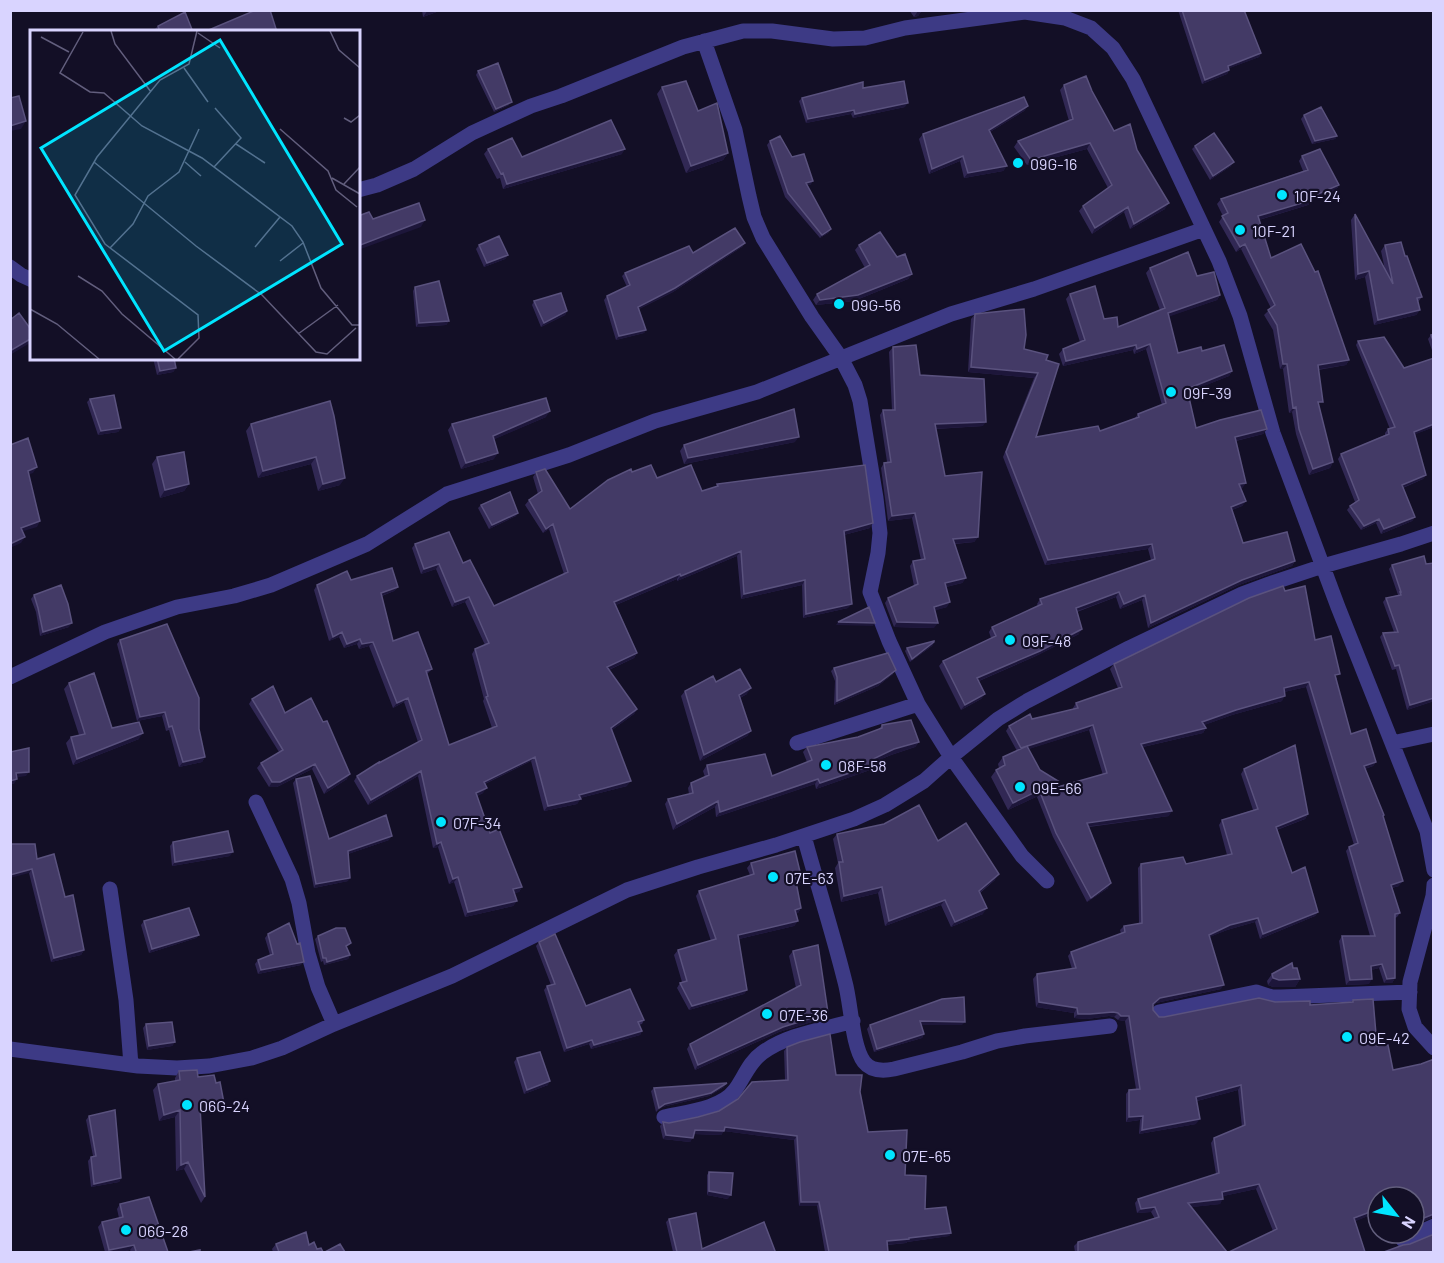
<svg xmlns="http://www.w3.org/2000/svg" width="1444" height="1263" font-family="Barlow,sans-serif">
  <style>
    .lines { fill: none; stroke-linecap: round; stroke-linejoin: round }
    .minor { stroke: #3d3a85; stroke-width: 15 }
    .wall { fill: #312854; fill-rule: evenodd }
    .shaded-wall { fill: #1d163a }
    .building { fill: #433a66; stroke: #5a527e; stroke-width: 1.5 }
    .poi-dot { fill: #00e5ff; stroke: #130f26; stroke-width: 2 }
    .labels { text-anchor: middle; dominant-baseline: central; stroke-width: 4.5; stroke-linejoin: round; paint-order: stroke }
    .poi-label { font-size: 16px; fill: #d9d4ff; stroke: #130f26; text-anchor: start }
    .inset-road { fill: none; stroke: #625e7d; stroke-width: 1.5 }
    .view { fill: #00e5ff; fill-opacity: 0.15; stroke: #00e5ff; stroke-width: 3 }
    .inset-edge { fill: none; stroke: #d9d4ff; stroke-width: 3 }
  </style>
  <rect width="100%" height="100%" fill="#130f26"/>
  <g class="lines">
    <path class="minor" d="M 704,41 L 735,130 L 749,196 L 754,217 L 763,238 L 812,317 L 841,358 L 855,385 L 860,401 L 876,498 L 880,533 L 878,553 L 870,592 L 889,641 L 918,704 L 951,757 L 1022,856 L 1047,881
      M 358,190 L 377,185 L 414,169 L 472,133 L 531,106 L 561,96 L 683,47 L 743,31 L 772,31 L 833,39 L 865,38 L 905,28 L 1025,12 L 1065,18 L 1091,28 L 1113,48 L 1133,79 L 1219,261 L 1240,316 L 1273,433 L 1338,607 L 1427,831 L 1434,870
      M 10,267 L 21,275 L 32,280
      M 10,677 L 105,632 L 177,607 L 234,596 L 271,585 L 367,544 L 447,494 L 569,455 L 655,421 L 757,392 L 951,314 L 1034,289 L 1204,229
      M 797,743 L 918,704
      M 1392,743 L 1434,734
      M 256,802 L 292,879 L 299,903 L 308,953 L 318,987 L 334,1024
      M 804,836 C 817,884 833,933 845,982 C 851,1003 852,1046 864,1062 C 871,1071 884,1071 894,1069 L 962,1052 L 997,1041 L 1025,1036 L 1110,1026
      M 1434,885 L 1433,896 L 1410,982 L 1409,1009 L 1415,1027 L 1434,1048
      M 110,889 L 126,1000 L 131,1065
      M 1159,1012 L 1256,992 L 1272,997 L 1281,997 L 1410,992
      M 10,1049 L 138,1066 L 177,1068 L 209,1066 L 252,1058 L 282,1048 L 334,1024 L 452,976 L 627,890 L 698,867 L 776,845 L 854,819 L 885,805 L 924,781 L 951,757 L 998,719 L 1027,701 L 1129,648 L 1242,594 L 1269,584 L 1323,566 L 1401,544 L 1434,533
      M 664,1117 C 686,1112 721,1109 735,1090 C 744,1078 749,1062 762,1053 C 788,1034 822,1030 853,1021
      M 1403,1240 L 1434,1226"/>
  </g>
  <path class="wall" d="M 422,10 L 442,10 L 423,17 Z
    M 909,10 L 922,10 L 918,16 L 914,17 Z
    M 1178,10 L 1244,10 L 1261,53 L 1259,57 L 1229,68 L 1229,70 L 1227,74 L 1202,84 Z
    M 158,26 L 193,32 L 155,32 L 154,30 Z
    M 478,71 L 509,105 L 494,112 L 476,75 Z
    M 1064,85 L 1092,91 L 1114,131 L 1137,150 L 1165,209 L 1130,229 L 1124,212 L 1092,234 L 1079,211 L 1083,206 L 1108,188 L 1087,149 L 1027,165 L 1014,147 L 1018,141 L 1069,121 L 1060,90 Z
    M 662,87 L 698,111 L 728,153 L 723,160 L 686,173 L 657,94 Z
    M 863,88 L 905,107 L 853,118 L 851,114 L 806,123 L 799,101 L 802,98 Z
    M 1028,106 L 1024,111 L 990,132 L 1007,166 L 1003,171 L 964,178 L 960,161 L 929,174 L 919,139 L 923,134 Z
    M 1304,115 L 1337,136 L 1335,139 L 1312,144 L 1301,119 Z
    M 770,141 L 792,157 L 813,181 L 810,185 L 807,185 L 831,229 L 828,233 L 820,238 L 785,197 L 767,145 Z
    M 1195,146 L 1231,166 L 1210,180 L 1192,149 Z
    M 488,149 L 522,157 L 622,154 L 503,189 L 500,178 L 497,179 L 484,154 Z
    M 1302,156 L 1339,185 L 1336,190 L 1312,200 L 1308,205 L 1259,220 L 1271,258 L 1349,360 L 1346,365 L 1318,370 L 1319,406 L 1333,462 L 1330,468 L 1309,475 L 1296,434 L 1292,412 L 1289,413 L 1283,369 L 1280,369 L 1273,330 L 1264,315 L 1271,308 L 1241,249 L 1236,252 L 1219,222 L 1223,216 L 1217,204 L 1221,199 L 1303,171 L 1299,161 Z
    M 1355,214 L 1385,270 L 1381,251 L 1385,245 L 1405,256 L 1422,297 L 1418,302 L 1420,310 L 1416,315 L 1374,325 L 1365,277 L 1355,280 L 1351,220 Z
    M 745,243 L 742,247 L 673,292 L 639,309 L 646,330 L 644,333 L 616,340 L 604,300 L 607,296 L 627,287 L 622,276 L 625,273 L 693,253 Z
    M 479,245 L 508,255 L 505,259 L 484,267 L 476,249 Z
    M 859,245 L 912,274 L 908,279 L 854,301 L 816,305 L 813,300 L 817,294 L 865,268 L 855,250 Z
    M 1150,268 L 1197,276 L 1220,295 L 1217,300 L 1169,316 L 1178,353 L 1202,351 L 1232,371 L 1229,376 L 1188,392 L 1196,428 L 1267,429 L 1263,434 L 1236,441 L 1246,483 L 1242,488 L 1241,488 L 1246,501 L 1242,506 L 1232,510 L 1243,543 L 1295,561 L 1292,566 L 1239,585 L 1148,628 L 1142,600 L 1120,609 L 1116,597 L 1077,612 L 1079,634 L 1036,656 L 979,681 L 985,694 L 981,699 L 961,710 L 939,666 L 943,661 L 991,638 L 989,632 L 992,627 L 1038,606 L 1037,604 L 1040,599 L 1151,560 L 1148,549 L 1045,565 L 1003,457 L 1034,378 L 968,372 L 971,319 L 975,314 L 1024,349 L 1046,360 L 1036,437 L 1100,431 L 1135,418 L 1138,414 L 1162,405 L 1146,349 L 1134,354 L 1133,350 L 1063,366 L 1059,354 L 1063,349 L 1080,342 L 1066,299 L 1070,294 L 1104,319 L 1118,327 L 1160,310 L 1146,273 Z
    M 415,287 L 449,321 L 446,325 L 416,327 L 413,291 Z
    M 534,301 L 567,311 L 565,315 L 541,327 L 532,305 Z
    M 1434,334 L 1434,356 L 1428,339 L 1431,335 Z
    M 1358,341 L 1404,368 L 1434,358 L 1434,427 L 1415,434 L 1426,475 L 1423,479 L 1403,488 L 1415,517 L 1412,521 L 1381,534 L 1376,523 L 1361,530 L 1347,510 L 1350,506 L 1355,502 L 1338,459 L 1341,454 L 1385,435 L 1385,433 L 1388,429 L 1390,429 L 1356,345 Z
    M 893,347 L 920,375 L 983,426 L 936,429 L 945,476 L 978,537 L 974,542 L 955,544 L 966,578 L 962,583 L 946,587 L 947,607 L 935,610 L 934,628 L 894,627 L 885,603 L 888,598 L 914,586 L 910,566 L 913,561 L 921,560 L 912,518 L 888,521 L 881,468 L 884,463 L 887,462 L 880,415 L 883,410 L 892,410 L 889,352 Z
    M 153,358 L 174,358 L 176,368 L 173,372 L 157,375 Z
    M 90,399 L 121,428 L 118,432 L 98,435 L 87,402 Z
    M 330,401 L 340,485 L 318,491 L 311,464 L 258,478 L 246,431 L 251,424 Z
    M 546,417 L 494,439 L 494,459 L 461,469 L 448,430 L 452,424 Z
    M 795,442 L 684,464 L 680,451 L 684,445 Z
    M 157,457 L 189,484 L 184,491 L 160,498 L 152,464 Z
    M 536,472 L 570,509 L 632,472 L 657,478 L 702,491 L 715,487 L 717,484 L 870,528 L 844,535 L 848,608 L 803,618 L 802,585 L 741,599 L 737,556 L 677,581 L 677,579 L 616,605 L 637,653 L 634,658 L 609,670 L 637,709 L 634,714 L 612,730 L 627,786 L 580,798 L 577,804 L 544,811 L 531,761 L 485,784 L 483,793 L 477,796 L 490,833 L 522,887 L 519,892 L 514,893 L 517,901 L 513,906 L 465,917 L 454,882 L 449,884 L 438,847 L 433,848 L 418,776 L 368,805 L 354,781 L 357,776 L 418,742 L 404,702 L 393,708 L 369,646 L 359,649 L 357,644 L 344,648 L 339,637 L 329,641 L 314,590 L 317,585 L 351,580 L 398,587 L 394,591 L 382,596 L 393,641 L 432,669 L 427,674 L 449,745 L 492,728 L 483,701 L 484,699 L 472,654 L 475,649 L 485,645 L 465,602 L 452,607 L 436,569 L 421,574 L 412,548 L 415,544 L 463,563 L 494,606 L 564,574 L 549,529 L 543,533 L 525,505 L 529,500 L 538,494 L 533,477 Z
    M 481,505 L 516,516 L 489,529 L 478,508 Z
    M 1424,556 L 1434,701 L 1407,710 L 1396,669 L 1392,670 L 1380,637 L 1383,633 L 1394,632 L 1383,602 L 1386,598 L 1398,595 L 1389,569 L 1392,565 Z
    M 1285,591 L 1315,640 L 1337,679 L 1336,679 L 1351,734 L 1376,762 L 1373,766 L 1365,769 L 1383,816 L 1399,886 L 1392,888 L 1400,913 L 1397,917 L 1395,918 L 1395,978 L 1392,983 L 1384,983 L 1379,968 L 1371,970 L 1369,984 L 1346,985 L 1339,941 L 1342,936 L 1370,936 L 1346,851 L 1349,847 L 1354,845 L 1306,687 L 1284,692 L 1282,701 L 1232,715 L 1204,725 L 1206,728 L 1203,733 L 1143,747 L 1169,816 L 1089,827 L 1108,888 L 1087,902 L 1053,837 L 1037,797 L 1038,796 L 1008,810 L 991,777 L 996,770 L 999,768 L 998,764 L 1003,757 L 1017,751 L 1006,731 L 1009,726 L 1032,719 L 1073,709 L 1073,708 L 1076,703 L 1118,688 L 1110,669 L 1114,664 ZM 1089,730 L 1103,775 L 1053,789 L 1040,770 L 1028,749 Z
    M 34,595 L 69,627 L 40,636 L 36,612 L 31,599 Z
    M 120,640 L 199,729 L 205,757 L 202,762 L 179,767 L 169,730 L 166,731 L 162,716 L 137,721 L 117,644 Z
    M 934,642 L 932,646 L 910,662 L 905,651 L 907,648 Z
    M 834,668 L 893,674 L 878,686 L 834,705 L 835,681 L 831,671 Z
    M 716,682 L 747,694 L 740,698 L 751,731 L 747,736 L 700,761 L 681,696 L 685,691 Z
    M 69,683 L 112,728 L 139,739 L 73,765 L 66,743 L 71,737 L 79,735 L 64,689 Z
    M 252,699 L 285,713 L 347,779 L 324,794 L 312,769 L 277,787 L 269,787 L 257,768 L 261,763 L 279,752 L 249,704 Z
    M 882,725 L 919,742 L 915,747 L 891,755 L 872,763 L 870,770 L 816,789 L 815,784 L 716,817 L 715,807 L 673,830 L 665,804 L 668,799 L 689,794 L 688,788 L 691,783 L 705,777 L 703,771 L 707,765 L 772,776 L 807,762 L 803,752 L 807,747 L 858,737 L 878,730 Z
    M 1244,769 L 1308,814 L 1305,819 L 1277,830 L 1292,873 L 1318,912 L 1315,916 L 1260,939 L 1255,922 L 1227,930 L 1209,937 L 1221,989 L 1156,1003 L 1153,1006 L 1153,1010 L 1159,1017 L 1164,1017 L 1275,1002 L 1310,1005 L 1351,1002 L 1353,1000 L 1377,1046 L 1393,1070 L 1421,1064 L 1434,1059 L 1434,1217 L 1414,1225 L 1414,1197 L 1378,1197 L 1378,1212 L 1355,1221 L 1273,1231 L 1256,1189 L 1223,1196 L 1220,1204 L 1191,1207 L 1227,1252 L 1075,1252 L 1074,1246 L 1078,1242 L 1155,1219 L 1151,1212 L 1137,1213 L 1135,1203 L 1138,1199 L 1216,1174 L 1211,1143 L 1214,1138 L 1242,1127 L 1238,1090 L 1197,1101 L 1196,1124 L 1139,1134 L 1140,1120 L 1126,1122 L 1126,1094 L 1129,1090 L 1136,1089 L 1125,1021 L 1118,1020 L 1114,1017 L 1109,1016 L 1087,1019 L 1074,1018 L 1074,1013 L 1036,1007 L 1033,979 L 1037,974 L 1072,969 L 1068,956 L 1071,952 L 1121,934 L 1120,930 L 1124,926 L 1139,924 L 1138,868 L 1141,864 L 1186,864 L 1227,855 L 1219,825 L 1222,820 L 1253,810 L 1241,774 Z
    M 296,779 L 329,839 L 389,840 L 348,854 L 348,881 L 314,888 L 293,783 Z
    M 837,834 L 938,841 L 995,880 L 980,893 L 983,914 L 951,927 L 941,905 L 885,926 L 878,893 L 841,902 L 835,868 L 838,863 L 833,839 Z
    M 173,842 L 230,856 L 172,866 L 170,846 Z
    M 37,859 L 65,897 L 84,950 L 81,955 L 51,962 L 29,873 Z
    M 751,863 L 802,880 L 799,885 L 797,885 L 801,908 L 798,913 L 796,913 L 798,921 L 794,926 L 739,939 L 747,990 L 744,994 L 689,1010 L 677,988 L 680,983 L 682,982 L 674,955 L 678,950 L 711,941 L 696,896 L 699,891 L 750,875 L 747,868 Z
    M 144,921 L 199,935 L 196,938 L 149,953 L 141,925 Z
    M 268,934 L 301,965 L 258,974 L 255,964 L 258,960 L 270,955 L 265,938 Z
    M 318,936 L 348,947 L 347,947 L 350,955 L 348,959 L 324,965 L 323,961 L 321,962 L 315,939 Z
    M 539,942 L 586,1006 L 644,1020 L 642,1024 L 639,1025 L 642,1031 L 640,1035 L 591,1049 L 589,1044 L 564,1052 L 544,990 L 547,986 L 551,985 L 536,946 Z
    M 793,951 L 825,1018 L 779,1032 L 695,1070 L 687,1049 L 690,1044 L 796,988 L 789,956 Z
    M 1293,968 L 1300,979 L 1295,987 L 1273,987 L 1268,985 L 1267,981 L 1272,974 Z
    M 942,999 L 962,1025 L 921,1025 L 924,1034 L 922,1038 L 874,1052 L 867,1029 L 870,1025 Z
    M 146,1024 L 175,1042 L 172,1046 L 147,1050 L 143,1028 Z
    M 787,1047 L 836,1075 L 860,1092 L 868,1132 L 905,1175 L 925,1209 L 951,1233 L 949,1236 L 907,1242 L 906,1243 L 887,1245 L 888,1252 L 825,1252 L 817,1206 L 799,1206 L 794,1140 L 724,1131 L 721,1135 L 694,1134 L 690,1142 L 663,1139 L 660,1126 L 663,1122 L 669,1123 L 698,1117 L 719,1111 L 785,1080 L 784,1051 Z
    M 517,1058 L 548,1085 L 524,1094 L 514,1062 Z
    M 179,1071 L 198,1077 L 219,1110 L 200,1112 L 205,1197 L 201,1203 L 184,1169 L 176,1171 L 175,1117 L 159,1121 L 153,1090 L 158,1084 L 175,1081 L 175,1078 Z
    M 724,1087 L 709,1096 L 662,1107 L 656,1112 L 651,1091 L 654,1088 Z
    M 89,1116 L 121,1178 L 119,1182 L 91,1187 L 88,1161 L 91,1157 L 93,1156 L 86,1120 Z
    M 709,1172 L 728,1199 L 707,1195 L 707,1175 Z
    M 120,1204 L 168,1252 L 131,1252 L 130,1250 L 121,1252 L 105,1252 L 98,1227 L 102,1222 L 119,1218 L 117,1209 Z
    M 669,1219 L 702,1249 L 775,1251 L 774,1252 L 673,1252 L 666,1222 Z
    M 276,1244 L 309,1245 L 323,1252 L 273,1252 L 272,1249 Z"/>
  <path class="shaded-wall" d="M 428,10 L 442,10 L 423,17 Z
    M 918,11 L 922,11 L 918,16 L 914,17 Z
    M 1261,53 L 1259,57 L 1225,70 L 1228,66 Z
    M 1229,70 L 1227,74 L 1202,84 L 1205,80 Z
    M 512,102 L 509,105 L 494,112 L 496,109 Z
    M 908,103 L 905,107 L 853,118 L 855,114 Z
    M 1028,106 L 1024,111 L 985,135 L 989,130 Z
    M 854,110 L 851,114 L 806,123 L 808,119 Z
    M 26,121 L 21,129 L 10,131 L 10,126 Z
    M 1337,136 L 1335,139 L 1312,144 L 1315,141 Z
    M 1090,143 L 1087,149 L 1027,165 L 1031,160 Z
    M 625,149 L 622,154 L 503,189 L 507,184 Z
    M 728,153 L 723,160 L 686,173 L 691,166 Z
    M 963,156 L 960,161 L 929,174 L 932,169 Z
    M 1234,162 L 1231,166 L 1210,180 L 1213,176 Z
    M 1007,166 L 1003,171 L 964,178 L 968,173 Z
    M 813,181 L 810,185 L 803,186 L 806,183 Z
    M 1339,185 L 1336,190 L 1312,200 L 1308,205 L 1255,221 L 1258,216 Z
    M 1169,203 L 1165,209 L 1130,229 L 1134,224 Z
    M 1128,207 L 1124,212 L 1092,234 L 1095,228 Z
    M 425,220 L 421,227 L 358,250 L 358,246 Z
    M 831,229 L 828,233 L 820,238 L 822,235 Z
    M 745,243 L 742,247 L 673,292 L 635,311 L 638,307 Z
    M 1245,244 L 1241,249 L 1236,252 L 1240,247 Z
    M 508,255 L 505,259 L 484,267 L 487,263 Z
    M 1369,271 L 1365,277 L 1355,280 L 1358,274 Z
    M 912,274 L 908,279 L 854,301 L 816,305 L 820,300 Z
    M 1220,295 L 1217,300 L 1165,318 L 1168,313 Z
    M 1420,310 L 1416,315 L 1374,325 L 1378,320 Z
    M 567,311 L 565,315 L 541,327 L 544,323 Z
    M 449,321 L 446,325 L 416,327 L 419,323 Z
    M 646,330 L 644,333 L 616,340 L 619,336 Z
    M 32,338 L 32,341 L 30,343 L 10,355 L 10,351 Z
    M 1150,344 L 1146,349 L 1134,354 L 1137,349 Z
    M 1136,345 L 1133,350 L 1063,366 L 1066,361 Z
    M 1349,360 L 1346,365 L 1314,370 L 1318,365 Z
    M 1283,364 L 1287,364 L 1283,369 L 1280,369 Z
    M 971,367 L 1038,373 L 1034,378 L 968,372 Z
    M 176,368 L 173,372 L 157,375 L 160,371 Z
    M 1232,371 L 1229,376 L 1184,394 L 1187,389 Z
    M 1296,407 L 1292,412 L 1289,413 L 1293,408 Z
    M 550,411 L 546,417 L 488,442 L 493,436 Z
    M 986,422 L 983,426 L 931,429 L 935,424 Z
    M 1434,424 L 1434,427 L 1411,436 L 1414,432 Z
    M 121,428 L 118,432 L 98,435 L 101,431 Z
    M 1267,429 L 1263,434 L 1231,442 L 1235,437 Z
    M 799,437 L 795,442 L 684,464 L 688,458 Z
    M 498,453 L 494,459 L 461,469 L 466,463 Z
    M 316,457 L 311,464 L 258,478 L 263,471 Z
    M 1333,462 L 1330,468 L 1309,475 L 1313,469 Z
    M 37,467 L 33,473 L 24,476 L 28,471 Z
    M 1426,475 L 1423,479 L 1399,489 L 1402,485 Z
    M 345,478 L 340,485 L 318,491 L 323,484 Z
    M 1246,483 L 1242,488 L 1236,489 L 1239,484 Z
    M 189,484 L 184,491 L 160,498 L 165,490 Z
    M 1246,501 L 1242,506 L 1227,512 L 1231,507 Z
    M 518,513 L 516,516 L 489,529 L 492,525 Z
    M 915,513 L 912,518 L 888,521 L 892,516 Z
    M 1415,517 L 1412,521 L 1381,534 L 1384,529 Z
    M 1379,519 L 1376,523 L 1361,530 L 1364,526 Z
    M 40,521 L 37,527 L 17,533 L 21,528 Z
    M 873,523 L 870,528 L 840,536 L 844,531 Z
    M 553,524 L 549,529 L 543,533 L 546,529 Z
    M 25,537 L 21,543 L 10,548 L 10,544 Z
    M 978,537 L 974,542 L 950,544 L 953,539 Z
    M 1152,544 L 1148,549 L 1045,565 L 1048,560 Z
    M 741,551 L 737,556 L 677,581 L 681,576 Z
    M 1295,561 L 1292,566 L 1239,585 L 1148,628 L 1151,623 L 1242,580 Z
    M 439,564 L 436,569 L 421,574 L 424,569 Z
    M 680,574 L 677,579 L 611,607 L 614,602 Z
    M 966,578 L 962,583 L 942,588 L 945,583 Z
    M 805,580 L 802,585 L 741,599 L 744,594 Z
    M 398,587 L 394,591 L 378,597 L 381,593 Z
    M 1119,592 L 1116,597 L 1072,613 L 1076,608 Z
    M 1145,595 L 1142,600 L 1120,609 L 1124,604 Z
    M 469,597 L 465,602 L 452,607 L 455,602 Z
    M 950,602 L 947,607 L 931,612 L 934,607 Z
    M 852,604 L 848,608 L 803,618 L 806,614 Z
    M 838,622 L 875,623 L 873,626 L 836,625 Z
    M 897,622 L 938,623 L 934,628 L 894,627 Z
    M 72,623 L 69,627 L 40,636 L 43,632 Z
    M 1082,629 L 1079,634 L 1036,656 L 974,683 L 977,678 Z
    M 342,632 L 339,637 L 329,641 L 333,637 Z
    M 360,639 L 357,644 L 344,648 L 347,644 Z
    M 373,642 L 369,646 L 359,649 L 362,644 Z
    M 934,642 L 932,646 L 910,662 L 912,659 Z
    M 637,653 L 634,658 L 604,672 L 607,667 Z
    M 896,670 L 893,674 L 878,686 L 834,705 L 837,701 Z
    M 1309,682 L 1306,687 L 1280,693 L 1284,688 Z
    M 751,688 L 747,694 L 735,700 L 739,695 Z
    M 985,694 L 981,699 L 961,710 L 965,705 Z
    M 1285,696 L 1282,701 L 1232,715 L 1199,727 L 1202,722 L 1236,710 Z
    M 408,698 L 404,702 L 393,708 L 397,703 Z
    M 1434,698 L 1434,701 L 1407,710 L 1410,705 Z
    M 637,709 L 634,714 L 608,733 L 611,728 Z
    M 165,712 L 162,716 L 137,721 L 140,717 Z
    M 1093,725 L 1089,730 L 1017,753 L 1021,748 Z
    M 1206,728 L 1203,733 L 1138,748 L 1141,744 Z
    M 751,731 L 747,736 L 700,761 L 704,755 Z
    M 143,733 L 139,739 L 73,765 L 77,759 Z
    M 919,742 L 915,747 L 891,755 L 867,765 L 871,760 L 894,749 Z
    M 205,757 L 202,762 L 179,767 L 183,762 Z
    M 535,757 L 531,761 L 480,786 L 484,782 Z
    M 1376,762 L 1373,766 L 1361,770 L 1364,766 Z
    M 315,764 L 312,769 L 277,787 L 269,787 L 272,782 Z
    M 873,765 L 870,770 L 816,789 L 820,783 Z
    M 421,771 L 418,776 L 368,805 L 371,800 Z
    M 29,772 L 26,776 L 13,778 L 16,773 Z
    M 350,774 L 347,779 L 324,794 L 328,788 Z
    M 17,779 L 14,784 L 10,784 L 10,781 Z
    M 818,779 L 815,784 L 716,817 L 720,812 Z
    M 631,781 L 627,786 L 576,799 L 579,795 Z
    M 1058,781 L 1053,789 L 1040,792 L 1038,796 L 1008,810 L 1013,803 Z
    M 487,788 L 483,793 L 473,798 L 476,793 Z
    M 581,799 L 577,804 L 544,811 L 548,806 Z
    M 718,801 L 715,807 L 673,830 L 677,824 Z
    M 1172,811 L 1169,816 L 1084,827 L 1087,823 Z
    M 1308,814 L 1305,819 L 1273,831 L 1276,827 Z
    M 392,836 L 389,840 L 345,855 L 348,851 Z
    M 441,842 L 438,847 L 433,848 L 437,844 Z
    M 233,852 L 230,856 L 172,866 L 175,862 Z
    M 32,869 L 29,873 L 10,878 L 10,875 Z
    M 999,874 L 995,880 L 975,896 L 979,891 Z
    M 458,877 L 454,882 L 449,884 L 453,879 Z
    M 350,878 L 348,881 L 314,888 L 316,884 Z
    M 1403,881 L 1399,886 L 1388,889 L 1391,885 Z
    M 1111,883 L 1108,888 L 1087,902 L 1091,898 Z
    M 522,887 L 519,892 L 509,894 L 513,889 Z
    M 882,887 L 878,893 L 841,902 L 844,896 Z
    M 945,900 L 941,905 L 885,926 L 889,921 Z
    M 517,901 L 513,906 L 465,917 L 468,912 Z
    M 801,908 L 798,913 L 791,915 L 795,910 Z
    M 987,908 L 983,914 L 951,927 L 955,922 Z
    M 1318,912 L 1315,916 L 1260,939 L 1263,934 Z
    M 1258,918 L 1255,922 L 1227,930 L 1205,939 L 1209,935 L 1230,925 Z
    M 798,921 L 794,926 L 735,940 L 738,935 Z
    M 199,935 L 196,938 L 149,953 L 152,949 Z
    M 84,950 L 81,955 L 51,962 L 54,958 Z
    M 350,955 L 348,959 L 324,965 L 327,962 Z
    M 304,962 L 301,965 L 258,974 L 261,970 Z
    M 1382,964 L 1379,968 L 1368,971 L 1371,966 Z
    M 1273,978 L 1300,979 L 1295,987 L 1273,987 L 1268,985 Z
    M 1395,978 L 1392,983 L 1384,983 L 1387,979 Z
    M 1372,979 L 1369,984 L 1346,985 L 1350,980 Z
    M 1224,985 L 1221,989 L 1156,1003 L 1150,1008 L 1153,1004 L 1160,998 Z
    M 747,990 L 744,994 L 689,1010 L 692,1006 Z
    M 1039,1002 L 1077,1008 L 1074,1013 L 1036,1007 Z
    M 1113,1012 L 1118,1013 L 1114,1017 L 1109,1016 L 1087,1019 L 1074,1018 L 1078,1014 Z
    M 828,1013 L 825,1018 L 779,1032 L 695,1070 L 698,1065 L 783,1027 Z
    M 1121,1016 L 1129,1016 L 1125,1021 L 1118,1020 Z
    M 920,1021 L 965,1022 L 962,1025 L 918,1025 Z
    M 642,1031 L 640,1035 L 591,1049 L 594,1045 Z
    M 924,1034 L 922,1038 L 874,1052 L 877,1049 Z
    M 592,1040 L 589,1044 L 564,1052 L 567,1048 Z
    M 175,1042 L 172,1046 L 147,1050 L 149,1046 Z
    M 550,1081 L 548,1085 L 524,1094 L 527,1090 Z
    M 727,1083 L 724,1087 L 709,1096 L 662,1107 L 656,1112 L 659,1108 L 665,1104 Z
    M 1241,1085 L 1238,1090 L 1193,1102 L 1196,1097 Z
    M 224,1103 L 219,1110 L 195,1113 L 200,1106 Z
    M 180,1110 L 175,1117 L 159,1121 L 164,1115 Z
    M 1143,1116 L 1140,1120 L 1126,1122 L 1129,1117 Z
    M 1200,1119 L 1196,1124 L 1139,1134 L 1142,1130 Z
    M 725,1127 L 797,1136 L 794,1140 L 724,1131 L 721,1135 L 692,1134 L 695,1130 Z
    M 666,1135 L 693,1138 L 690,1142 L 663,1139 Z
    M 188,1162 L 184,1169 L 176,1171 L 181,1165 Z
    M 121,1178 L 119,1182 L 91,1187 L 94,1184 Z
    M 1259,1184 L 1256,1189 L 1219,1197 L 1222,1192 Z
    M 709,1191 L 731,1195 L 728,1199 L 707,1195 Z
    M 1223,1199 L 1220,1204 L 1185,1208 L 1188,1203 Z
    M 801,1202 L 819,1202 L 817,1206 L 799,1206 Z
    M 1155,1207 L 1151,1212 L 1137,1213 L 1141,1209 Z
    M 1378,1209 L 1378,1212 L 1351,1223 L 1354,1218 Z
    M 1434,1214 L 1434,1217 L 1414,1225 L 1414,1222 Z
    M 951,1233 L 949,1236 L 907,1242 L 906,1243 L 884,1245 L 887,1241 Z
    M 134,1245 L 130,1250 L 121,1252 L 108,1252 L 109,1250 Z"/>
  <path class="building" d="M 256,10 L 270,10 L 277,32 L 204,32 Z
    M 1182,10 L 1244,10 L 1261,53 L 1228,66 L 1229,70 L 1205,80 Z
    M 185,12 L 193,32 L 160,32 L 158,26 Z
    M 498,63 L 512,102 L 496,109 L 478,71 Z
    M 1086,76 L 1092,91 L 1114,131 L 1130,124 L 1137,150 L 1169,203 L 1134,224 L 1128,207 L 1095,228 L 1083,206 L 1112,185 L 1090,143 L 1031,160 L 1018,141 L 1073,119 L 1064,85 Z
    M 686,81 L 698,111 L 717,103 L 728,153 L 691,166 L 662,87 Z
    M 904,81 L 908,103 L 855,114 L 854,110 L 808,119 L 802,98 L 863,82 L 863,88 Z
    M 19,96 L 26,121 L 10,126 L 10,98 Z
    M 1024,97 L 1028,106 L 989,130 L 1007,166 L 968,173 L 963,156 L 932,169 L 923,134 Z
    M 1321,107 L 1337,136 L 1315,141 L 1304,115 Z
    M 611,120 L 625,149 L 507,184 L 503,173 L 501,174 L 488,149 L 512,138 L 522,157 Z
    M 1214,133 L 1234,162 L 1213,176 L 1195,146 Z
    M 780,136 L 792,157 L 804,154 L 813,181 L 806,183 L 831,229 L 822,235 L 788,193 L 770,141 Z
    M 1320,149 L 1339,185 L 1311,197 L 1312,200 L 1258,216 L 1271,258 L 1301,244 L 1315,272 L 1318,271 L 1349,360 L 1318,365 L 1323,402 L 1318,402 L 1333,462 L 1313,469 L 1299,429 L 1296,407 L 1293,408 L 1287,364 L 1283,364 L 1277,325 L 1268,310 L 1275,305 L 1245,244 L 1240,247 L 1222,216 L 1228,213 L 1221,199 L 1308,170 L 1302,156 Z
    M 419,203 L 425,220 L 358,246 L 358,216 L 369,212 L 373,219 Z
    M 1355,214 L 1393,284 L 1385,245 L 1401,242 L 1405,256 L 1407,256 L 1422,297 L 1417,298 L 1420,310 L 1378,320 L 1369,271 L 1358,274 Z
    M 735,228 L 745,243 L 675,288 L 638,307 L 646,330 L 619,336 L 607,296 L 630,285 L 625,273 L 689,246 L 693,253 Z
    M 880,232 L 897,257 L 905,254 L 912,274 L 858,295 L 820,300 L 817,294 L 870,265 L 859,245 Z
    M 499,236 L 508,255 L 487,263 L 479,245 Z
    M 1188,252 L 1197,276 L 1214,272 L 1220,295 L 1168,313 L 1178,353 L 1201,347 L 1202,351 L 1224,345 L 1232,371 L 1187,389 L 1196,428 L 1220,420 L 1261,410 L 1267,429 L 1235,437 L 1246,483 L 1239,484 L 1246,501 L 1231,507 L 1243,543 L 1287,532 L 1295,561 L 1242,580 L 1151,623 L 1145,595 L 1124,604 L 1119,592 L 1076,608 L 1082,629 L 1040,651 L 977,678 L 985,694 L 965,705 L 943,661 L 996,636 L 992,627 L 1042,604 L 1040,599 L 1155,559 L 1152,544 L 1048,560 L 1006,452 L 1038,373 L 971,367 L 975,314 L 1024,309 L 1026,335 L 1024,349 L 1048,355 L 1046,360 L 1059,364 L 1036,437 L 1098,426 L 1100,431 L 1139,417 L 1138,414 L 1166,403 L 1150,344 L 1137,349 L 1136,345 L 1066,361 L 1063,349 L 1085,340 L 1070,294 L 1095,286 L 1104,319 L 1117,317 L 1118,327 L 1165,308 L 1150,268 Z
    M 439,281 L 449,321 L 419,323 L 415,287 Z
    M 561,293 L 567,311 L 544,323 L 534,301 Z
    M 19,313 L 32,331 L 32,338 L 10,351 L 10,320 Z
    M 1434,334 L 1434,343 L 1431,335 Z
    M 1384,337 L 1404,368 L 1434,358 L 1434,424 L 1414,432 L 1426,475 L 1402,485 L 1415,517 L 1384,529 L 1379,519 L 1364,526 L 1350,506 L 1359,500 L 1341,454 L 1389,434 L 1388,429 L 1395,427 L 1358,341 Z
    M 916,345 L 920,375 L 984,379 L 986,422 L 935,424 L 945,476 L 982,472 L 978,537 L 953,539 L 966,578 L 945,583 L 950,602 L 934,607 L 938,623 L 897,622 L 888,598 L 918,584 L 913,561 L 925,559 L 915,513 L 892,516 L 884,463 L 891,462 L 883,410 L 895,410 L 893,347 Z
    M 157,358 L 174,358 L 176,368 L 160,371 Z
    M 114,395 L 121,428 L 101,431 L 90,399 Z
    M 546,398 L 550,411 L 493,436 L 498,453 L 466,463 L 452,424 Z
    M 330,401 L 334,416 L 345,478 L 323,484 L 316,457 L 263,471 L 251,424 Z
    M 794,409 L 799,437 L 688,458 L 684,445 Z
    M 28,438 L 37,467 L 28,471 L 40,521 L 21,528 L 25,537 L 10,544 L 10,445 Z
    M 184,452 L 189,484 L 165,490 L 157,457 Z
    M 651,465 L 657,478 L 691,465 L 702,491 L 718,486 L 717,484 L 865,465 L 873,523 L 844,531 L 852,604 L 806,614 L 805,580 L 744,594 L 741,551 L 681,576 L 680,574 L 614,602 L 637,653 L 607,667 L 637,709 L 611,728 L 631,781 L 579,795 L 581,799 L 548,806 L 535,757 L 484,782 L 487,788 L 476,793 L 490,833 L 499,829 L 522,887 L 513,889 L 517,901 L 468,912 L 458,877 L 453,879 L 441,842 L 437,844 L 421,771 L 371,800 L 357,776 L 379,762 L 379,763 L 422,740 L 408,698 L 397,703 L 373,642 L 362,644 L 360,639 L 347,644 L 342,632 L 333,637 L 317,585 L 347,571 L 351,580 L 392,568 L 398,587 L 381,593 L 393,641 L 418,632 L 432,669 L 426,671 L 449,745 L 497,726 L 486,697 L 488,696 L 475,649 L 489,643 L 469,597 L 455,602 L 439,564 L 424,569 L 415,544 L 449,532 L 463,563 L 470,560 L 494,606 L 568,572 L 553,524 L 546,529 L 529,500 L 542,491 L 536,472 L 545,469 L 570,509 L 608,480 L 631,469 L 632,472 Z
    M 510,492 L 518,513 L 492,525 L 481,505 Z
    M 1424,556 L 1426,564 L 1434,563 L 1434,698 L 1410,705 L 1399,665 L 1395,666 L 1383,633 L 1398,632 L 1386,598 L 1401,595 L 1400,592 L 1401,592 L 1392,565 Z
    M 61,585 L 68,604 L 72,623 L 43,632 L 38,608 L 34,595 Z
    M 1283,586 L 1285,591 L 1305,586 L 1315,640 L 1331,636 L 1340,674 L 1335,675 L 1351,734 L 1366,729 L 1376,762 L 1364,766 L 1384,815 L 1383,816 L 1403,881 L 1391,885 L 1400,913 L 1395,914 L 1395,978 L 1387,979 L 1382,964 L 1371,966 L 1372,979 L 1350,980 L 1342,936 L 1375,936 L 1349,847 L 1358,843 L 1309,682 L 1284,688 L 1285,696 L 1236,710 L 1202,722 L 1206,728 L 1141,744 L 1172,811 L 1087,823 L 1111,883 L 1091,898 L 1056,833 L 1040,792 L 1107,773 L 1093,725 L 1021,748 L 1009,726 L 1030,714 L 1032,719 L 1078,708 L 1076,703 L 1122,687 L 1114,664 L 1249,598 Z
    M 869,607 L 875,623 L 838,622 Z
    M 167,624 L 199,698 L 199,729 L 205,757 L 183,762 L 172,726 L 169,727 L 165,712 L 140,717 L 120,640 Z
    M 934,641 L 934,642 L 912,659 L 907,648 Z
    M 888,653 L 896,670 L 880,682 L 837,701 L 837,677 L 834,668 Z
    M 740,669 L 751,688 L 739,695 L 751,731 L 704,755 L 685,691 L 713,676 L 716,682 Z
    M 94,673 L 112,728 L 139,722 L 143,733 L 77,759 L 71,737 L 85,734 L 69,683 Z
    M 273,686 L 285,713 L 311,698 L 323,722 L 327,721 L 350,774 L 328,788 L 315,764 L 280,782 L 272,782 L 261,763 L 283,750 L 252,699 Z
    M 911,720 L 919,742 L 894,749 L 871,760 L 873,765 L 820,783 L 818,779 L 720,812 L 718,801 L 677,824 L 668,799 L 693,793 L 691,783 L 709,775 L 707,765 L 765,754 L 772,776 L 812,760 L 807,747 L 858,737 L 882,728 L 882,725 Z
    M 1295,745 L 1308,814 L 1276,827 L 1292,873 L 1305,867 L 1318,912 L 1263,934 L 1258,918 L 1230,925 L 1209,935 L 1224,985 L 1160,998 L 1153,1004 L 1153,1010 L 1159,1017 L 1164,1017 L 1259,998 L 1275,1002 L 1310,1001 L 1310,1005 L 1353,1002 L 1353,1000 L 1373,999 L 1377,1046 L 1388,1045 L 1393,1070 L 1421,1064 L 1434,1059 L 1434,1214 L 1414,1222 L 1414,1197 L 1378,1197 L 1378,1209 L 1354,1218 L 1365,1252 L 1229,1252 L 1277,1229 L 1259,1184 L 1222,1192 L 1223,1199 L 1188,1203 L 1227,1252 L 1078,1252 L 1078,1242 L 1159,1217 L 1155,1207 L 1141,1209 L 1138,1199 L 1219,1173 L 1214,1138 L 1245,1125 L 1241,1085 L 1196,1097 L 1200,1119 L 1142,1130 L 1143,1116 L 1129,1117 L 1129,1090 L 1140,1089 L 1129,1016 L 1121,1016 L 1118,1013 L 1113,1012 L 1090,1014 L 1078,1014 L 1077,1008 L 1039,1002 L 1037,974 L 1076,968 L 1071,952 L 1125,932 L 1124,926 L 1142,923 L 1141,864 L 1183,857 L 1186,864 L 1232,854 L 1222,820 L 1258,809 L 1244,769 Z
    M 1027,746 L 1040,770 L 1058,781 L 1013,803 L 996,770 L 1005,765 L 1003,757 Z
    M 29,748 L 29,772 L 16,773 L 17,779 L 10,781 L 10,752 Z
    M 310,776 L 329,839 L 386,815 L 392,836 L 348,851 L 350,878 L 316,884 L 296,779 Z
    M 919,805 L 938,841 L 966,823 L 999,874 L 979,891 L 987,908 L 955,922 L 945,900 L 889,921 L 882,887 L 844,896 L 839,862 L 843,862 L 837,834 L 884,824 Z
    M 228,831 L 233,852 L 175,862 L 173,842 Z
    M 10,844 L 35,844 L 37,859 L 54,854 L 65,897 L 73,895 L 84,950 L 54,958 L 32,869 L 10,875 Z
    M 795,851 L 802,880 L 796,882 L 801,908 L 795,910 L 798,921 L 738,935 L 747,990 L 692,1006 L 680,983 L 687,981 L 678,950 L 716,939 L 699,891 L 754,874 L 751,863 Z
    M 189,908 L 199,935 L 152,949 L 144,921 Z
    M 289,923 L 297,944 L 300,943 L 304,962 L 261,970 L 258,960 L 273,954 L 268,934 Z
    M 336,928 L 345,928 L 351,943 L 346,946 L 350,955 L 327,962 L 326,958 L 323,958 L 318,936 Z
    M 555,934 L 586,1006 L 630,989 L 644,1020 L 638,1022 L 642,1031 L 594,1045 L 592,1040 L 567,1048 L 547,986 L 555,984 L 539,942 Z
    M 818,945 L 828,1013 L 783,1027 L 698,1065 L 690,1044 L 801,985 L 793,951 Z
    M 1292,963 L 1293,968 L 1297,968 L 1300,979 L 1279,980 L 1273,978 L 1272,974 Z
    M 964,997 L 965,1022 L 920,1021 L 924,1034 L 877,1049 L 870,1025 L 942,999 Z
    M 172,1022 L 175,1042 L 149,1046 L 146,1024 Z
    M 830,1034 L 836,1075 L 862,1075 L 860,1092 L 868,1132 L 907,1130 L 905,1175 L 926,1176 L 925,1209 L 946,1207 L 951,1233 L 909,1238 L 909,1239 L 887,1241 L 888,1252 L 829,1252 L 819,1202 L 801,1202 L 797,1136 L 725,1127 L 724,1131 L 695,1130 L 693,1138 L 666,1135 L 663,1122 L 669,1123 L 698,1117 L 719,1111 L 738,1099 L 752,1082 L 788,1080 L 787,1047 L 800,1042 Z
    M 540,1052 L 550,1081 L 527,1090 L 517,1058 Z
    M 197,1070 L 198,1077 L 214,1075 L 216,1083 L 220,1082 L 224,1103 L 200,1106 L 205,1197 L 188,1162 L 181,1165 L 180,1110 L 164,1115 L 158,1084 L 180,1080 L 179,1071 Z
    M 727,1083 L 711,1093 L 665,1104 L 659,1108 L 654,1088 Z
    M 115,1110 L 121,1178 L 94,1184 L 91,1157 L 96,1156 L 89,1116 Z
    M 709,1172 L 733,1173 L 731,1195 L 709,1191 Z
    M 149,1197 L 168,1252 L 134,1252 L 136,1251 L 134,1245 L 109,1250 L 102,1222 L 123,1217 L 120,1204 Z
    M 696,1213 L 702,1249 L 764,1222 L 775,1251 L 773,1252 L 677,1252 L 669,1219 Z
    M 306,1232 L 309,1245 L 314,1242 L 317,1249 L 321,1248 L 323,1252 L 279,1252 L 276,1244 Z
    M 1434,1234 L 1434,1252 L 1384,1252 L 1403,1245 L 1410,1244 Z
    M 340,1244 L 345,1252 L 325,1252 Z
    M 200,1250 L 200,1252 L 189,1252 Z"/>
  <g class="poi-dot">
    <circle cx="1018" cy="163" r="6"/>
    <circle cx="1282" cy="195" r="6"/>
    <circle cx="1240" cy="230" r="6"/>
    <circle cx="839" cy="304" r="6"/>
    <circle cx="1171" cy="392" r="6"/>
    <circle cx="1010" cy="640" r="6"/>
    <circle cx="826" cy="765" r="6"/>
    <circle cx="1020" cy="787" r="6"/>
    <circle cx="441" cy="822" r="6"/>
    <circle cx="773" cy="877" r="6"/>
    <circle cx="767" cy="1014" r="6"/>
    <circle cx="1347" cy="1037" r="6"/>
    <circle cx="187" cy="1105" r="6"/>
    <circle cx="890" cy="1155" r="6"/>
    <circle cx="126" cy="1230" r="6"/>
  </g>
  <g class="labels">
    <g class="poi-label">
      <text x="1030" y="163">09G-16</text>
      <text x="1294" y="195">10F-24</text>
      <text x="1252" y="230">10F-21</text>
      <text x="851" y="304">09G-56</text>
      <text x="1183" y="392">09F-39</text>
      <text x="1022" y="640">09F-48</text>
      <text x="838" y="765">08F-58</text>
      <text x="1032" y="787">09E-66</text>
      <text x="453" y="822">07F-34</text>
      <text x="785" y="877">07E-63</text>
      <text x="779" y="1014">07E-36</text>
      <text x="1359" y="1037">09E-42</text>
      <text x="199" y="1105">06G-24</text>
      <text x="902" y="1155">07E-65</text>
      <text x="138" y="1230">06G-28</text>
    </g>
  </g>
  <g transform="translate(30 30)">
    <rect width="330" height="330" fill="#130f26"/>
    <path class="inset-road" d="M 81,1 L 85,14 L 121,62M 300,1 L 309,20 L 330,38M 53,2 L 30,43 L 60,62 L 74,63 L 112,96 L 172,128 L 262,196 L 273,212 L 291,258 L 322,295 L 330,295M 168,3 L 190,18M 11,7 L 39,22M 154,38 L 178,72M 314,88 L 321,92 L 330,85M 250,99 L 298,141 L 306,160 L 327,177M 206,114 L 235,133M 64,132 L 166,216 L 232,265 L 286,322 L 297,324 L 326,298M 155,132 L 171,146M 184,137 L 211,108 L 185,78M 302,148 L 330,164M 314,154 L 330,137M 225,217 L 250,187M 80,218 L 103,194 L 118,166 L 149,142 L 169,99M 250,231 L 273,213M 48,246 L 72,261 L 92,284 L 145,329M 0,279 L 27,294 L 69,329M 268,304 L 308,275M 148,329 L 169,308 L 168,285 L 75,214 L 45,165 L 67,127 L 130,50 L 159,34 L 167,1"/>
    <path class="view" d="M 190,10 L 312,214 L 134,321 L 11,118 Z"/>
    <rect width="330" height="330" class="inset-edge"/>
  </g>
  <rect width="1444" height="1263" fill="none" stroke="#d9d4ff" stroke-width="24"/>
  <g transform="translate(1396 1215) rotate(121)"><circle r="28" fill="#130f26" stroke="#625e7d" stroke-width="1.5"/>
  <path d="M0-4.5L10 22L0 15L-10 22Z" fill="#00e5ff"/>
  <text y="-9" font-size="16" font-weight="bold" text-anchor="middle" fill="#d9d4ff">N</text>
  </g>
</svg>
